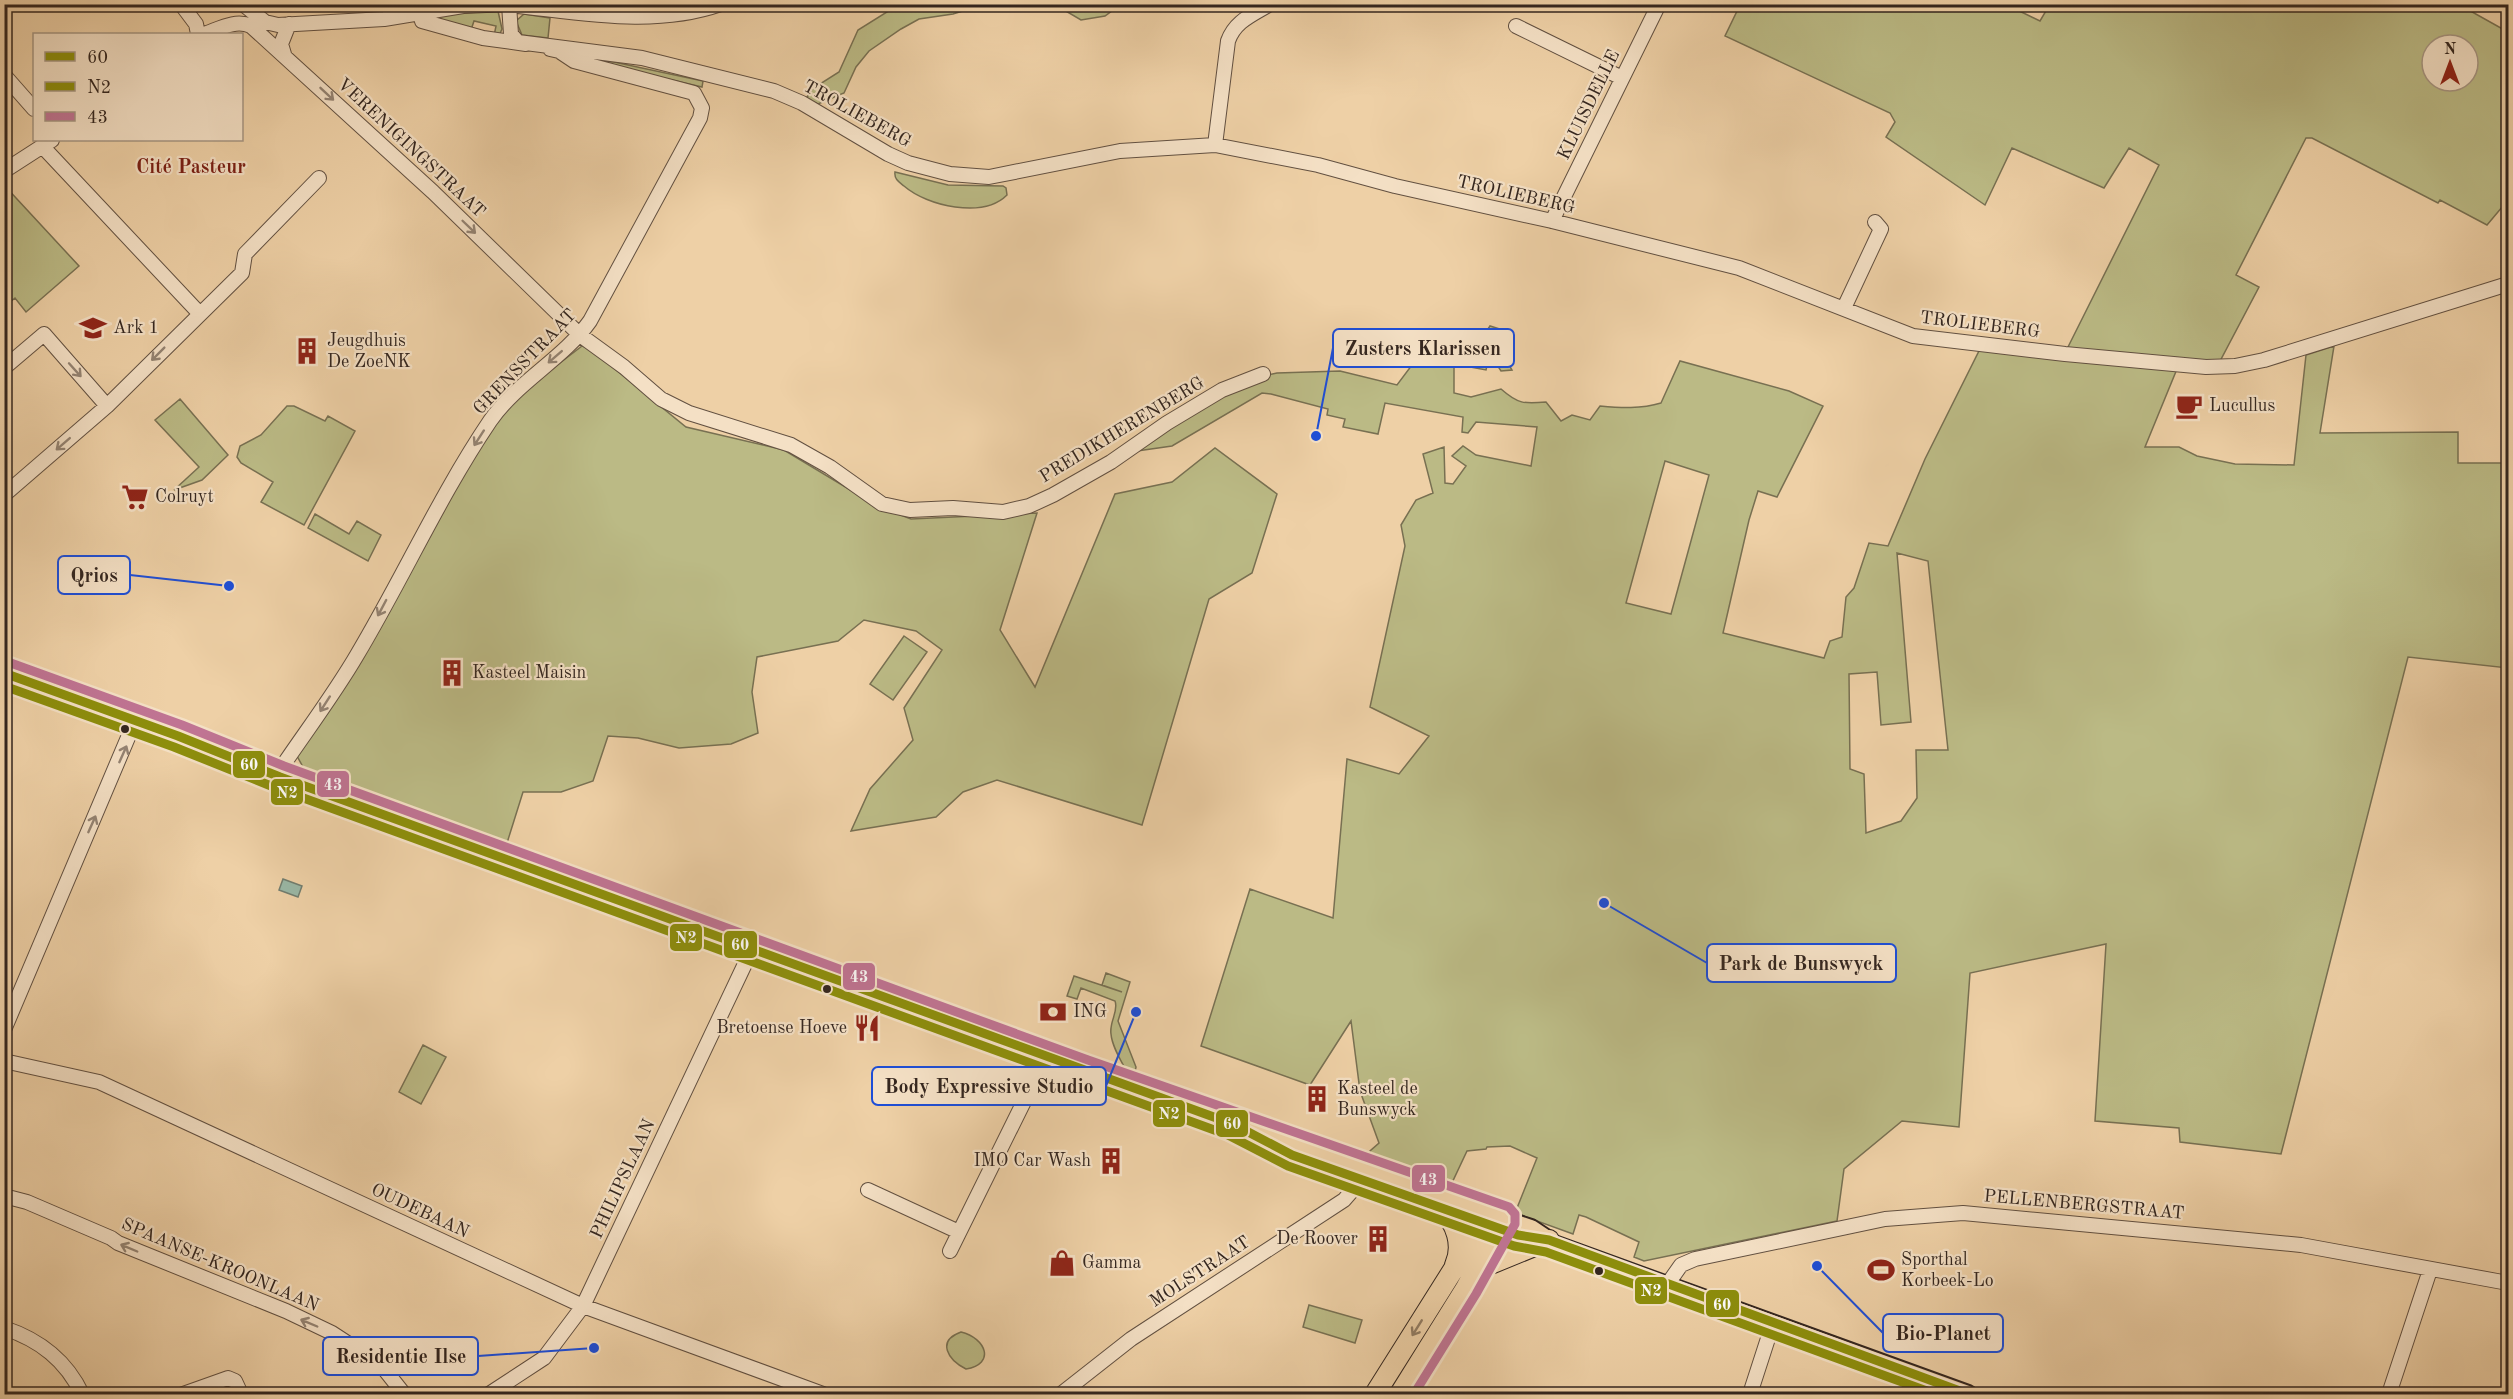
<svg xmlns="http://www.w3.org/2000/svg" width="2513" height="1399" font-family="'Old Standard TT',serif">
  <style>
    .green { fill: #bbba85; stroke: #787052; stroke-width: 1.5; fill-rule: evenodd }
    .water { fill: #99b7a5; stroke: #717d6f; stroke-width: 1.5 }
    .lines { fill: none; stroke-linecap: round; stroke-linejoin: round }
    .minor-casing { stroke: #625041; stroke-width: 16 }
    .major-casing { stroke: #34261f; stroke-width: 20 }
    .highway-casing { stroke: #34261f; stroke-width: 22 }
    .minor { stroke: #f4e0c5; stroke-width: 14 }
    .major { stroke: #eed0a6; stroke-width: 16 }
    .highway { stroke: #eed0a6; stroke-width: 20 }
    .bus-1-casing { stroke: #f4e0c5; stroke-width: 14 }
    .bus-2-casing { stroke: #f4e0c5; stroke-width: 14 }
    .bus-3-casing { stroke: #f4e0c5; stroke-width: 14 }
    .bus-1 { stroke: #8d8e0c; stroke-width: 9 }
    .bus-2 { stroke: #8d8e0c; stroke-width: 9 }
    .bus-3 { stroke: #c07493; stroke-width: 9 }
    .oneway { stroke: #948372 }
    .oneway2 { stroke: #917b62 }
    .bus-dot { fill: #34261f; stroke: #f4e0c5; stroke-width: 2 }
    .labels { text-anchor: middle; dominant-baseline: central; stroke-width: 4.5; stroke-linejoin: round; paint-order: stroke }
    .street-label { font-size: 18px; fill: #34261f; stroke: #f4e0c5 }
    .poi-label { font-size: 18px; fill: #34261f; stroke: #f4e0c5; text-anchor: start }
    .neighbourhood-label { font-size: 20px; font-weight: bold; fill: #7a1f14; stroke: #f4e0c5 }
    .leader { fill: none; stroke: #1d4ed8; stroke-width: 2 }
    .callout-dot { fill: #1d4ed8; stroke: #f4e0c5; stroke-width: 2 }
    .callout { fill: #f4e0c5; stroke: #1d4ed8; stroke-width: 2 }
    .callout-label { font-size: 20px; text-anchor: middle; font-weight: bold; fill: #34261f }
    .line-badge { stroke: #f4e0c5; stroke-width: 2 }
    .badge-label { font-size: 16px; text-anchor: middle; font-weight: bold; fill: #fff }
  </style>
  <rect width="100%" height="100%" fill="#eed0a6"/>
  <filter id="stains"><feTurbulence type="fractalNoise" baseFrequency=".00333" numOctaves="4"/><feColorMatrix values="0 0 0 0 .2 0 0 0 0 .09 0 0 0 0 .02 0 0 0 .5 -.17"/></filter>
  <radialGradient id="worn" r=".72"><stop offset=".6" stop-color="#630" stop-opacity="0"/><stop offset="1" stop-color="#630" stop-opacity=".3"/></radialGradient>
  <path class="green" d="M 2005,4 L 2040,21 L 2050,4 L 2458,4 L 2508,32 L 2508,200 L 2487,225 L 2440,200 L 2438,203 L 2312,138 L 2306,138 L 2236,275 L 2259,287 L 2219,363 L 2177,369 L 2145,447 L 2179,447 L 2197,456 L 2235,464 L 2294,465 L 2306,355 L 2334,346 L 2320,433 L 2458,432 L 2458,463 L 2508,463 L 2508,668 L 2408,657 L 2281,1154 L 2180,1142 L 2179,1128 L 2095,1121 L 2106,944 L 1970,973 L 1959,1127 L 1902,1121 L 1844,1169 L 1837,1221 L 1644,1261 L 1634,1257 L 1639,1242 L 1586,1217 L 1579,1215 L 1573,1234 L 1515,1213 L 1537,1158 L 1510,1146 L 1487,1147 L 1486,1149 L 1467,1151 L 1450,1187 L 1368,1158 L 1370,1151 L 1379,1143 L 1360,1091 L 1351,1021 L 1310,1085 L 1201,1046 L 1250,889 L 1333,918 L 1347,759 L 1399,774 L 1429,736 L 1370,707 L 1405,546 L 1401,525 L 1416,500 L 1433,493 L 1423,454 L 1444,447 L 1445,483 L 1453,484 L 1466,466 L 1452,456 L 1463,446 L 1476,455 L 1531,466 L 1537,427 L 1476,422 L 1468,433 L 1462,432 L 1463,417 L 1385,403 L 1378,434 L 1343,427 L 1345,419 L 1327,415 L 1328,409 L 1271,394 L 1262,393 L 1172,446 L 1137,451 L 1189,413 L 1246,380 L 1277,373 L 1340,371 L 1397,385 L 1427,345 L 1454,357 L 1478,344 L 1490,326 L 1509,332 L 1501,351 L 1512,370 L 1501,371 L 1490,354 L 1486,370 L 1454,364 L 1454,393 L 1471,397 L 1501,389 C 1518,404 1524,404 1546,402 L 1561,421 L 1572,415 L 1590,420 L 1600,406 C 1621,408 1641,409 1661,403 L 1680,361 L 1789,391 L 1823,406 L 1777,497 L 1758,491 L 1749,520 L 1723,633 L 1824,658 L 1830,641 L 1842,637 L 1846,597 L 1854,588 L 1869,543 L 1888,546 L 1925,459 L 1979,351 L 1984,350 L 2064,358 L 2068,347 L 2159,165 L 2129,148 L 2104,188 L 2012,148 L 1985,205 L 1886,137 L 1895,122 L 1890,113 L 1725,36 L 1740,5 ZM 2432,45 L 2468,45 L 2468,81 L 2432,81 ZM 1665,461 L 1709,475 L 1671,614 L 1626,603 ZM 1897,553 L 1928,561 L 1948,750 L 1916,750 L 1917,798 L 1901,821 L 1866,833 L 1864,774 L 1850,769 L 1849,674 L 1877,672 L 1881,725 L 1911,722 Z
    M 898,5 L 982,5 L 953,14 L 919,19 L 901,29 L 869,51 L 856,67 L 844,93 L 818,104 L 806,99 L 812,89 L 839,72 L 858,30 Z
    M 1063,5 L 1063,4 L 1120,5 L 1105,16 L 1081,20 L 1064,10 Z
    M 498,11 L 502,29 L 499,36 L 494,36 L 496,26 L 474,21 L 471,30 L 425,15 Z
    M 524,14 L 550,18 L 548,38 L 522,35 L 516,21 Z
    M 582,59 L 614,62 L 703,81 L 702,87 Z
    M 895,172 L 948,185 L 1003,186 L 1006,188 L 1007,195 C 983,219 927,206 904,186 C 899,182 894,179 895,172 Z
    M 4,185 L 79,266 L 26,312 L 15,298 L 5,306 Z
    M 582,346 L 589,348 L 686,427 L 784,450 L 877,506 L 911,519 L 1037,513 L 1000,630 L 1035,687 L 1115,494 L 1172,482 L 1215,448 L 1277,494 L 1252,573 L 1209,599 L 1142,825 L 997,780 L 963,792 L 936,817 L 851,831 L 870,789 L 913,740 L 904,708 L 942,650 L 916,631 L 864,620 L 838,641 L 757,657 L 752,692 L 758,733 L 731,744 L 679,748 L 638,738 L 608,736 L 593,781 L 561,792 L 523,792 L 507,843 L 303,767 L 297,756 L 376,635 L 473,457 L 497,421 L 525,390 Z
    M 180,399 L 228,455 L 202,480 L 174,490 L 199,467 L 155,420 Z
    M 287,406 L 294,406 L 325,421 L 328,416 L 355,431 L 304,525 L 261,502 L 273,482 L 241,463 L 237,457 L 240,446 L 261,435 Z
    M 315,514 L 349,534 L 357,521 L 381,535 L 368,561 L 308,528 Z
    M 904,636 L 927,652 L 893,700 L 870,684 Z
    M 1106,973 L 1130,982 L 1118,1021 L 1136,1067 L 1135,1072 L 1126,1070 C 1120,1059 1112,1046 1111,1034 C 1109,1022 1119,1011 1115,1001 L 1081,988 L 1077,999 L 1067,996 L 1074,976 L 1122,992 L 1102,985 Z
    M 423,1045 L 446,1057 L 421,1104 L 399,1092 Z
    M 1309,1305 L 1362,1320 L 1355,1343 L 1303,1327 Z
    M 961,1332 C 986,1338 996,1364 966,1369 C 948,1360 936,1341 961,1332 Z"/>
  <path class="water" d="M 283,879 L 302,886 L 298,897 L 279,890 Z"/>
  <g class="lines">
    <defs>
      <path id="minor" d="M 181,4 L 196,24 L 198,34
        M 243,4 L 265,22 L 278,25 L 384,19 L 463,6 L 509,4
        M 420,13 L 422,21 L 483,38 L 526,44
        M 1516,26 L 1622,78
        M 204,34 C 219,29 235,19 251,26 L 433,192 L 580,335 L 624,367 L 661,399 L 689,413 L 791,445 L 830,467 L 882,504 L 910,510 L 953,508 L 1003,512 L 1029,506 L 1053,495 L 1111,462 L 1167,423 L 1222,390 L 1263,374
        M 518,42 L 642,58 L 774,91 L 802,103 L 888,154 L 908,163 L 950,174 L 989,177 L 1120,151 L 1215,145 L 1318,165 L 1395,186 L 1552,221 L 1739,268 L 1913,336 L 2065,354 L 2206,367 L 2235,366 L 2264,360 L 2508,284
        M 518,42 L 511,34 L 509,5 C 579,12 653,28 721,4
        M 284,54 L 281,44 L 289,24
        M 4,75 L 34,109
        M 1215,145 L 1228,41 C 1235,21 1252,15 1270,4
        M 43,147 L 200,314
        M 4,171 L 52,140
        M 1552,221 L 1659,4
        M 1844,308 L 1881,229 L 1875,222
        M 4,368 L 44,334 L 107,406
        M 4,495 L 107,406 L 242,273 L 245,254 L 319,178
        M 280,777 L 286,761 C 310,726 336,691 357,655 C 403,578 440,495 490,421 C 517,382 563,359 590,321 L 700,118 L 702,108 L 694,93 L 574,61 L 559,51 L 550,49
        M 4,1030 L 135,721
        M 4,1061 L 99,1082 L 583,1306 L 823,1394
        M 868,1190 L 959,1232
        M 4,1196 L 27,1202 L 111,1238 L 118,1243 L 286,1311 L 332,1333 L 381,1365 L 404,1394
        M 950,1251 L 1046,1057
        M 1667,1285 L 1681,1265 L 1695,1259 L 1885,1219 L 1963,1213 L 2301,1245 L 2508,1283
        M 4,1328 C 40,1340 66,1360 82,1394
        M 183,1394 L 228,1378 L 235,1381 L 241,1394
        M 489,1394 L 544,1358 L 583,1306 L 752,949
        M 1061,1394 L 1131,1339 L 1344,1200 L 1351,1192 L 1358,1179
        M 1750,1394 L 1773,1323
        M 2389,1394 L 2430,1270"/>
      <path id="major" d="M 4,673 L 178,736 L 280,777 L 1084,1071 L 1516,1223 L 1531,1228 L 1549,1240
        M 1304,1160 L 1484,1223
        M 1540,1239 L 1968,1394"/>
      <path id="highway" d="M 1441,1208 C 1456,1223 1464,1245 1455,1265
        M 1476,1277 L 1488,1265 L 1549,1240
        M 1375,1394 L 1489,1213
        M 1400,1394 L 1466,1288 L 1504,1218"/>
    </defs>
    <use href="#minor" class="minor-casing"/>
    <use href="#major" class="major-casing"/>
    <use href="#highway" class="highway-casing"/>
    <use href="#minor" class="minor"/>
    <use href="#major" class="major"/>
    <use href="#highway" class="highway"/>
    <defs>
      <path id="bus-1" d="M 4,673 L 178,736 L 280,777 L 1233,1124 L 1292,1155 L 1518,1235 L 1549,1240 L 1968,1394"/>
      <path id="bus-2" d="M 4,686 L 174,747 L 276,788 L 1228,1135 L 1288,1166 L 1514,1246 L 1546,1252 L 1935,1394"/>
      <path id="bus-3" d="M 8,662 L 182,725 L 284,766 L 1088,1060 L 1509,1207 L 1515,1214 L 1515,1224 L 1476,1294 L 1414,1394"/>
    </defs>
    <use href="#bus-1" class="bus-1-casing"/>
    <use href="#bus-2" class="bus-2-casing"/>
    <use href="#bus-3" class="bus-3-casing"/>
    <use href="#bus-1" class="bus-1"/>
    <use href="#bus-2" class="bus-2"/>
    <use href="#bus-3" class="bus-3"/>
  </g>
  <defs><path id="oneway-shaft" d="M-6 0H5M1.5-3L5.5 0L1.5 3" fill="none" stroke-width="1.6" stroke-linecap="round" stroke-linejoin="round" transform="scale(1.5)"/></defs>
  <g class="oneway">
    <use href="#oneway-shaft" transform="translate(327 94) rotate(43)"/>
    <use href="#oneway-shaft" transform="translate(469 227) rotate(44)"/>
    <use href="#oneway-shaft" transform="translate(158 354) rotate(135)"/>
    <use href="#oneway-shaft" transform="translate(555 357) rotate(139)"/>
    <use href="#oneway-shaft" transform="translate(75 370) rotate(48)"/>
    <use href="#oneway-shaft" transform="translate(479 438) rotate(123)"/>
    <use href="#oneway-shaft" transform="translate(63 444) rotate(139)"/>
    <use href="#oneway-shaft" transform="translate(382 608) rotate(118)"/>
    <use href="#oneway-shaft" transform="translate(325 704) rotate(123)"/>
    <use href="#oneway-shaft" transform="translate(123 754) rotate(-66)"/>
    <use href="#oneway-shaft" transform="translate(92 824) rotate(-66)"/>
    <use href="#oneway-shaft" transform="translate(129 1248) rotate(-157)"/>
    <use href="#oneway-shaft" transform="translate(309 1323) rotate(-157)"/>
  </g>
  <use class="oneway2" href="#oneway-shaft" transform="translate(1417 1328) rotate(122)"/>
  <defs>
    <symbol id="school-bare" viewBox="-9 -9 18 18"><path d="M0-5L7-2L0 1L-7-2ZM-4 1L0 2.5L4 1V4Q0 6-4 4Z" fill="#8f2418" stroke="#f4e0c5" stroke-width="2.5" paint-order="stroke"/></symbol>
    <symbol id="building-bare" viewBox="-9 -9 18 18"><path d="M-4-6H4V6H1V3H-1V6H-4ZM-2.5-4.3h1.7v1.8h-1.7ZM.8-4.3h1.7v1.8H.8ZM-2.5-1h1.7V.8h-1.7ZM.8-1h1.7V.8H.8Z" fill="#8f2418" stroke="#f4e0c5" stroke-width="2.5" paint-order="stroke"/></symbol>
    <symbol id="cafe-bare" viewBox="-9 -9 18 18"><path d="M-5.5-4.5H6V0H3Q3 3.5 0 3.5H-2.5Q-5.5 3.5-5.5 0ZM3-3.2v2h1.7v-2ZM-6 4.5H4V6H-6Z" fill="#8f2418" stroke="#f4e0c5" stroke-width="2.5" paint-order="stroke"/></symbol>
    <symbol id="supermarket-bare" viewBox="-9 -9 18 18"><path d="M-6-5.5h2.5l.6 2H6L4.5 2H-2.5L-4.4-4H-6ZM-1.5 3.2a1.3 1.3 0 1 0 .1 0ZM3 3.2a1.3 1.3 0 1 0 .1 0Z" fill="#8f2418" stroke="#f4e0c5" stroke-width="2.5" paint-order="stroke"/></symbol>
    <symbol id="bank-bare" viewBox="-9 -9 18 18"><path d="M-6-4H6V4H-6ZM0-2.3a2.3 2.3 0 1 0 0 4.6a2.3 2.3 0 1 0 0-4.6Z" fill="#8f2418" stroke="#f4e0c5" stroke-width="2.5" paint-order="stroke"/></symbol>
    <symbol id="restaurant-bare" viewBox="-9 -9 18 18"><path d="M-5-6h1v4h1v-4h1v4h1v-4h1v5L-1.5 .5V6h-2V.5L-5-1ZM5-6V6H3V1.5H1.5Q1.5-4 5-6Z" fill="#8f2418" stroke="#f4e0c5" stroke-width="2.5" paint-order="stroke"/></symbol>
    <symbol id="shop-bare" viewBox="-9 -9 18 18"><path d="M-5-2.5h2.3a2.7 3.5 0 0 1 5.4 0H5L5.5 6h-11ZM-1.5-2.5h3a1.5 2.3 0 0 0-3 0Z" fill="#8f2418" stroke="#f4e0c5" stroke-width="2.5" paint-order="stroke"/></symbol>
    <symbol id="stadium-bare" viewBox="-9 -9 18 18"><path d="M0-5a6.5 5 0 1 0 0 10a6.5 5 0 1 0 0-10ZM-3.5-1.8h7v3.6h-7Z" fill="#8f2418" stroke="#f4e0c5" stroke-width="2.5" paint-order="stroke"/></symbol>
  </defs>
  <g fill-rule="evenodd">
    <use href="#school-bare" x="74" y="309" width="38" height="38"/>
    <use href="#building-bare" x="288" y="332" width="38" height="38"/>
    <use href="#cafe-bare" x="2170" y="387" width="38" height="38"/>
    <use href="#supermarket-bare" x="116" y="478" width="38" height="38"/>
    <use href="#building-bare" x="433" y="654" width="38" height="38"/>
    <use href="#bank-bare" x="1034" y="993" width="38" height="38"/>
    <use href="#restaurant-bare" x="848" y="1009" width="38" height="38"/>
    <use href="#building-bare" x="1298" y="1080" width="38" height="38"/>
    <use href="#building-bare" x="1092" y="1142" width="38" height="38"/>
    <use href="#building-bare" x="1359" y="1220" width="38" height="38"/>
    <use href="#shop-bare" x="1043" y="1244" width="38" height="38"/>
    <use href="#stadium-bare" x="1862" y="1251" width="38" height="38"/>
  </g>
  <g class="bus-dot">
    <circle cx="125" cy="729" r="5"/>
    <circle cx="827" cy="989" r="5"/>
    <circle cx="1599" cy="1271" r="5"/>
  </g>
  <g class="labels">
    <g class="street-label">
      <text transform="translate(1589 105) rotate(-64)">KLUISDELLE</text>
      <text transform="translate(857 114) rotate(29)">TROLIEBERG</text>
      <text transform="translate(411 148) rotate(43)">VERENIGINGSTRAAT</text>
      <text transform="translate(1516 195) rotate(13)">TROLIEBERG</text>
      <text transform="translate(1980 325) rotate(7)">TROLIEBERG</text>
      <text transform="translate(525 362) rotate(-46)">GRENSSTRAAT</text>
      <text transform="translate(1122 430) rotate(-31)">PREDIKHERENBERG</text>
      <text transform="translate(623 1179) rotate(-65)">PHILIPSLAAN</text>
      <text transform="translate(2084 1205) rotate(5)">PELLENBERGSTRAAT</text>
      <text transform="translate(420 1211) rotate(25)">OUDEBAAN</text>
      <text transform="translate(220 1265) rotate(23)">SPAANSE-KROONLAAN</text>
      <text transform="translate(1200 1272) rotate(-33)">MOLSTRAAT</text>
    </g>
    <g class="poi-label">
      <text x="113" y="328">Ark 1</text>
      <text x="327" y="341">Jeugdhuis<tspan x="327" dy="21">De ZoeNK</tspan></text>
      <text x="2209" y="406">Lucullus</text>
      <text x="155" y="497">Colruyt</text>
      <text x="472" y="673">Kasteel Maisin</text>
      <text x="1073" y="1012">ING</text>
      <text x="847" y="1028" text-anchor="end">Bretoense Hoeve</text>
      <text x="1337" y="1089">Kasteel de<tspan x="1337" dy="21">Bunswyck</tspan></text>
      <text x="1091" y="1161" text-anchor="end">IMO Car Wash</text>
      <text x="1358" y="1239" text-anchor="end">De Roover</text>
      <text x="1901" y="1260">Sporthal<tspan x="1901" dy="21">Korbeek-Lo</tspan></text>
      <text x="1082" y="1263">Gamma</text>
    </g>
    <g class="neighbourhood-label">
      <text x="191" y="168">Cité Pasteur</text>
    </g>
  </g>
  <path class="leader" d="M1316 436L1333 348M229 586L130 575M1604 903L1707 963M1136 1012L1106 1086M1817 1266L1883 1333M594 1348L478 1356"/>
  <g class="callout-dot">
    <circle cx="1316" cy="436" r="6"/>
    <circle cx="229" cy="586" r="6"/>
    <circle cx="1604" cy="903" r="6"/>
    <circle cx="1136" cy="1012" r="6"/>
    <circle cx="1817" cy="1266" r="6"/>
    <circle cx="594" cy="1348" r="6"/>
  </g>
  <g class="callout">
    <rect x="1333" y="329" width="181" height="38" rx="6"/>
    <rect x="58" y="556" width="72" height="38" rx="6"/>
    <rect x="1707" y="944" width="189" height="38" rx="6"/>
    <rect x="872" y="1067" width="234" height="38" rx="6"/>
    <rect x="1883" y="1314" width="120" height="38" rx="6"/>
    <rect x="323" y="1337" width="155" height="38" rx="6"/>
  </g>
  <g class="callout-label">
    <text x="1423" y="355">Zusters Klarissen</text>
    <text x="94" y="582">Qrios</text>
    <text x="1801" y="970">Park de Bunswyck</text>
    <text x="989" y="1093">Body Expressive Studio</text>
    <text x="1943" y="1340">Bio-Planet</text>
    <text x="401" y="1363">Residentie Ilse</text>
  </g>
  <g class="line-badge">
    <rect x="232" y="750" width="34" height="29" rx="6" fill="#8d8e0c"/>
    <rect x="316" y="770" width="34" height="28" rx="6" fill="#c07493"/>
    <rect x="270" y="778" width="34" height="28" rx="6" fill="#8d8e0c"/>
    <rect x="669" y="923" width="34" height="29" rx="6" fill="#8d8e0c"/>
    <rect x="723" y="930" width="35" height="29" rx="6" fill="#8d8e0c"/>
    <rect x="842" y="962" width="34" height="29" rx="6" fill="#c07493"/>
    <rect x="1152" y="1099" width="34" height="29" rx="6" fill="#8d8e0c"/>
    <rect x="1215" y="1109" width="34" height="29" rx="6" fill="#8d8e0c"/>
    <rect x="1411" y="1164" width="35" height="29" rx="6" fill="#c07493"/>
    <rect x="1634" y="1276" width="34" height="29" rx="6" fill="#8d8e0c"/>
    <rect x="1705" y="1289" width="35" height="29" rx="6" fill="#8d8e0c"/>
  </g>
  <g class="badge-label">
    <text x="249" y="770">60</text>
    <text x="333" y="790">43</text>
    <text x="287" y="798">N2</text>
    <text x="686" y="943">N2</text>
    <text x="740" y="950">60</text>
    <text x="859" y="982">43</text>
    <text x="1169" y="1119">N2</text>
    <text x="1232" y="1129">60</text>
    <text x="1428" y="1185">43</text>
    <text x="1651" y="1296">N2</text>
    <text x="1722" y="1310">60</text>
  </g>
  <rect width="2513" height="1399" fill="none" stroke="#eed0a6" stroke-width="24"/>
  <rect x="6" y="6" width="2501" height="1387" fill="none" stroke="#34261f" stroke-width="3"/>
  <rect x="12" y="12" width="2489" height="1375" fill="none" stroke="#34261f" stroke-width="1.5"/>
  <rect x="33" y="33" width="210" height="108" fill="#f4e0c5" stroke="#a79683" stroke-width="1.5"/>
  <rect x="45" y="52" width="30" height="9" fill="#8d8e0c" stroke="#a79683" stroke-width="1.5"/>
  <text x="87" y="63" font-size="18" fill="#34261f">60</text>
  <rect x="45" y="82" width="30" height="9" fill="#8d8e0c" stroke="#a79683" stroke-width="1.5"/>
  <text x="87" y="93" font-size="18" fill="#34261f">N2</text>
  <rect x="45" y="112" width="30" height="9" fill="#c07493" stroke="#a79683" stroke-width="1.5"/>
  <text x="87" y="123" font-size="18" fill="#34261f">43</text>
  <g transform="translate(2450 63)"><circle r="28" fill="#f4e0c5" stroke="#a79683" stroke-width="1.5"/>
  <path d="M0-4.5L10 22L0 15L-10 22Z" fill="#8f2418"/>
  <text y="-9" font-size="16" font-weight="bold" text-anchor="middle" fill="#34261f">N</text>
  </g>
  <rect width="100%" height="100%" filter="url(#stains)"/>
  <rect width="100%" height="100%" fill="url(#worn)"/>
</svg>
